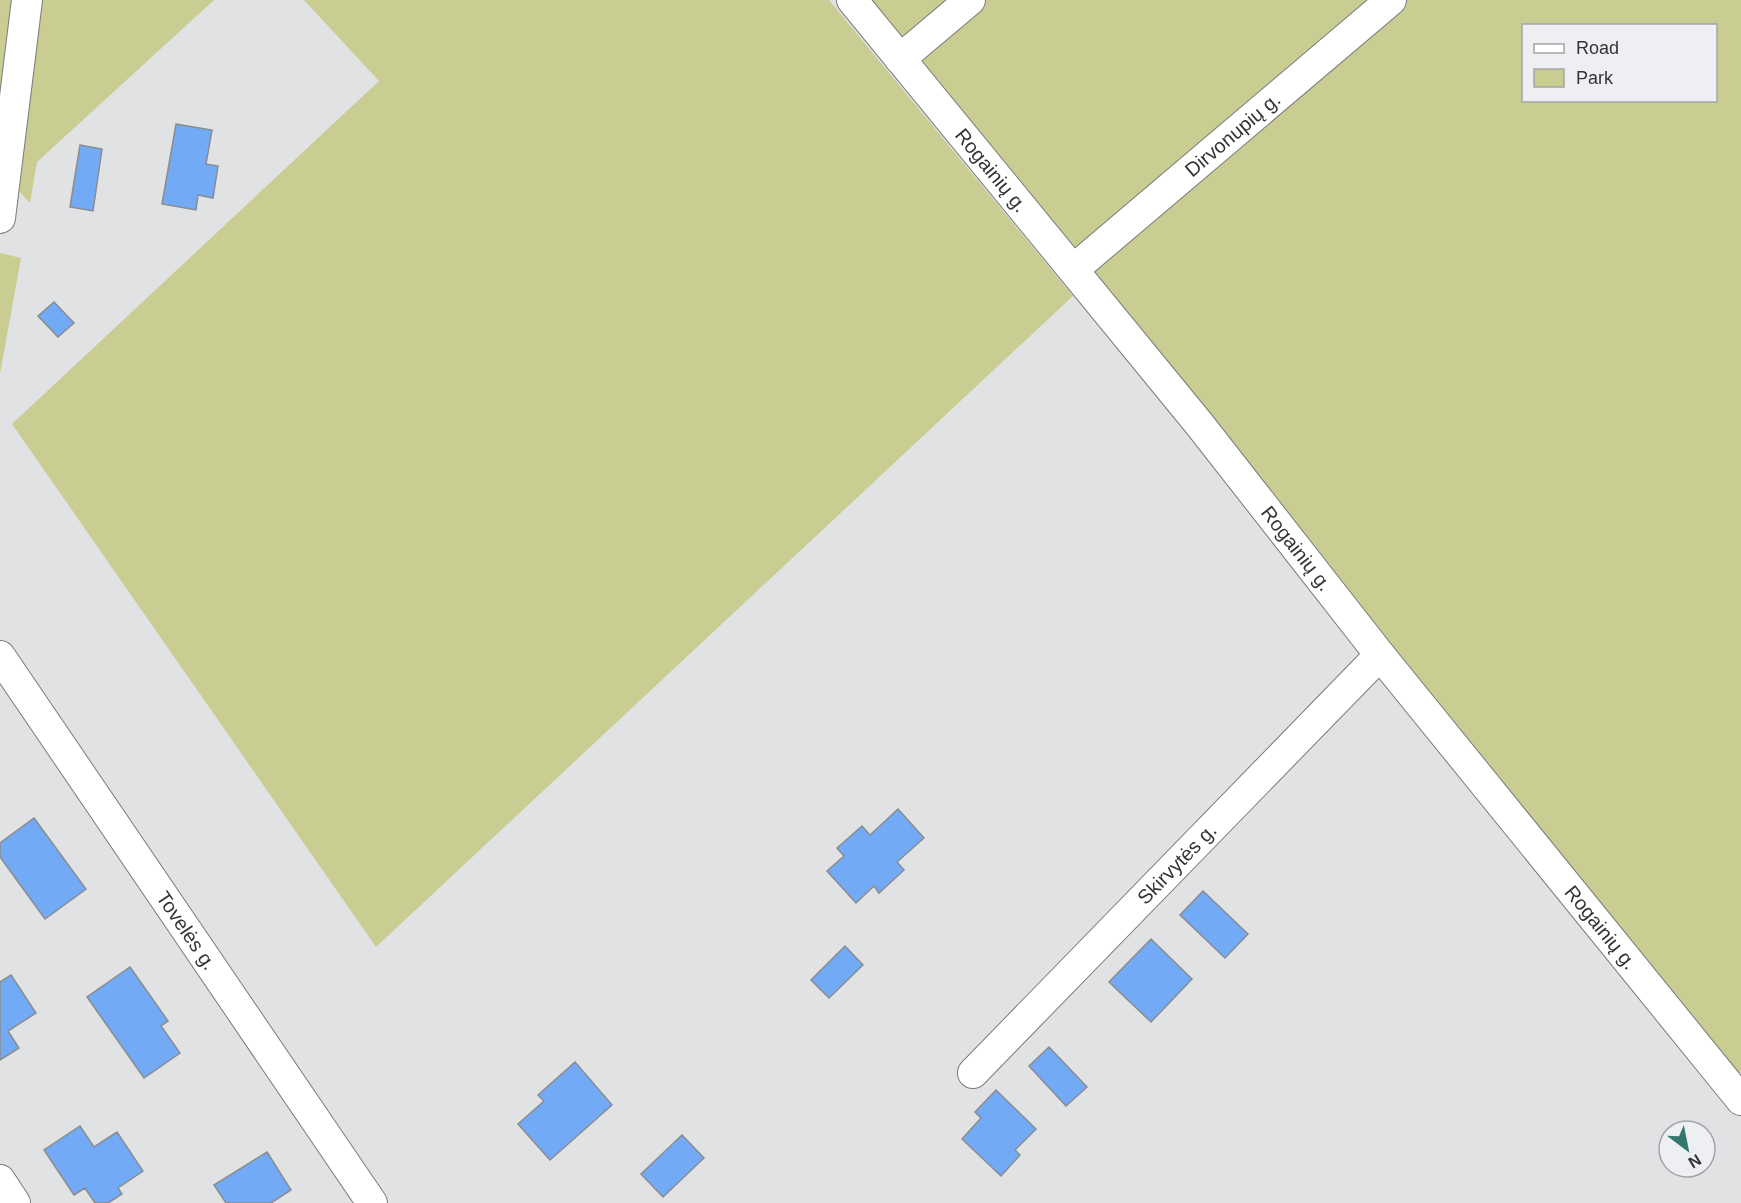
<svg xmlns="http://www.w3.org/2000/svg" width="1741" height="1203" font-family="Helvetica,sans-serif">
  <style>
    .green { fill: #c9cd92; fill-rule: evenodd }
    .building { fill: #73aaf6; stroke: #8a8c8e; stroke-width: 1.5 }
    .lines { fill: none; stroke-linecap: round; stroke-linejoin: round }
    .minor-casing { stroke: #797b7c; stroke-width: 32 }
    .minor { stroke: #fff; stroke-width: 30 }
    .labels { text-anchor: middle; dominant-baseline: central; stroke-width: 4.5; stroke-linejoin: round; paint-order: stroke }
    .street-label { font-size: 20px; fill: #343536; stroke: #eeeff2 }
  </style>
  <rect width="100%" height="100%" fill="#e1e2e4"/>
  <path class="green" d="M 0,0 L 17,0 L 0,132 Z
    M 39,0 L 214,0 L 37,162 L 30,203 L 16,188 Z
    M 304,0 L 829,0 L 1073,296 L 376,947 L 12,424 L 379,81 Z
    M 861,0 L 1741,0 L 1741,1072 L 1739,1073 ZM 1524,26 L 1716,26 L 1716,100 L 1524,100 Z
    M 0,253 L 21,258 L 0,374 Z"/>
  <path class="building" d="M 176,124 L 212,130 L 206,164 L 218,166 L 213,198 L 198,195 L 196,210 L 162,204 Z
    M 80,145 L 102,149 L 93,211 L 70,207 Z
    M 54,302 L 74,323 L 58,337 L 38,316 Z
    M 898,809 L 924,838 L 897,862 L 904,870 L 879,893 L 874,886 L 856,903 L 827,871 L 844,856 L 837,848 L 862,826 L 870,835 Z
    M 34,818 L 86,889 L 45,919 L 0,857 L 0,843 Z
    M 1203,891 L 1248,934 L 1225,958 L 1180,915 Z
    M 1151,939 L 1192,979 L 1151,1022 L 1109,982 Z
    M 845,946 L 863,965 L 829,998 L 811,980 Z
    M 130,967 L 168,1021 L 161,1026 L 180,1053 L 144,1078 L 87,997 Z
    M 11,975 L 36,1013 L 8,1031 L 19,1048 L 0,1060 L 0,982 Z
    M 1049,1047 L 1087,1087 L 1066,1106 L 1029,1066 Z
    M 575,1062 L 612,1105 L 550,1160 L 518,1124 L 544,1101 L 538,1095 Z
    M 996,1090 L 1036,1129 L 1015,1150 L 1020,1155 L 1001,1176 L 962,1139 L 981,1118 L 975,1112 Z
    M 80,1126 L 94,1147 L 117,1132 L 143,1171 L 118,1188 L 122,1194 L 108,1203 L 95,1203 L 85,1188 L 74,1195 L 44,1150 Z
    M 682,1135 L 704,1158 L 663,1197 L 641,1174 Z
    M 267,1152 L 291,1190 L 271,1203 L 226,1203 L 214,1185 Z"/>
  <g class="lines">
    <defs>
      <g id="minor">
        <path id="s1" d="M 852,0 L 1200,425 L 1380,655 L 1741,1100"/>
        <path d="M 900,59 L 970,0"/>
        <path d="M 0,218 L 27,0"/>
        <path id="s2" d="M 1074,269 L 1391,0"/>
        <path id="s3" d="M 0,656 L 372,1203"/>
        <path id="s4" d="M 973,1073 L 1380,655"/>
        <path d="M 0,1180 L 15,1203"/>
      </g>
    </defs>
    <use href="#minor" class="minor-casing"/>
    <use href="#minor" class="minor"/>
  </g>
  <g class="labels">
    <g class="street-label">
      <text stroke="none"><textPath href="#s2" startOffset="208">Dirvonupių g.</textPath></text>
      <text stroke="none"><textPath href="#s1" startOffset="220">Rogainių g.</textPath></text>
      <text stroke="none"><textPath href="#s1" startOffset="706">Rogainių g.</textPath></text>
      <text stroke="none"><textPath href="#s4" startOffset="292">Skirvytės g.</textPath></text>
      <text stroke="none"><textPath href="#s1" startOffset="1192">Rogainių g.</textPath></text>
      <text stroke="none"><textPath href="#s3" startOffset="332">Tovelės g.</textPath></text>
    </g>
  </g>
  <rect x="1522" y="24" width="195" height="78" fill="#eeeff2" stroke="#a4a5a7" stroke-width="1.5"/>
  <rect x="1534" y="44" width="30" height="9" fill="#ffffff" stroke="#a4a5a7" stroke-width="1.5"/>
  <text x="1576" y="54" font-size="18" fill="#343536">Road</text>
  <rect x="1534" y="69" width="30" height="18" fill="#c9cd92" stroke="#a4a5a7" stroke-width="1.5"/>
  <text x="1576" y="84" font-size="18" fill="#343536">Park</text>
  <g transform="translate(1687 1149) rotate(148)"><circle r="28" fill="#eeeff2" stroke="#a4a5a7" stroke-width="1.5"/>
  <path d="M0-4.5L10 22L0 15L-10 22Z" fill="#33786c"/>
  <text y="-9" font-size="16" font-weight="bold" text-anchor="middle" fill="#343536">N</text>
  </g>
</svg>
